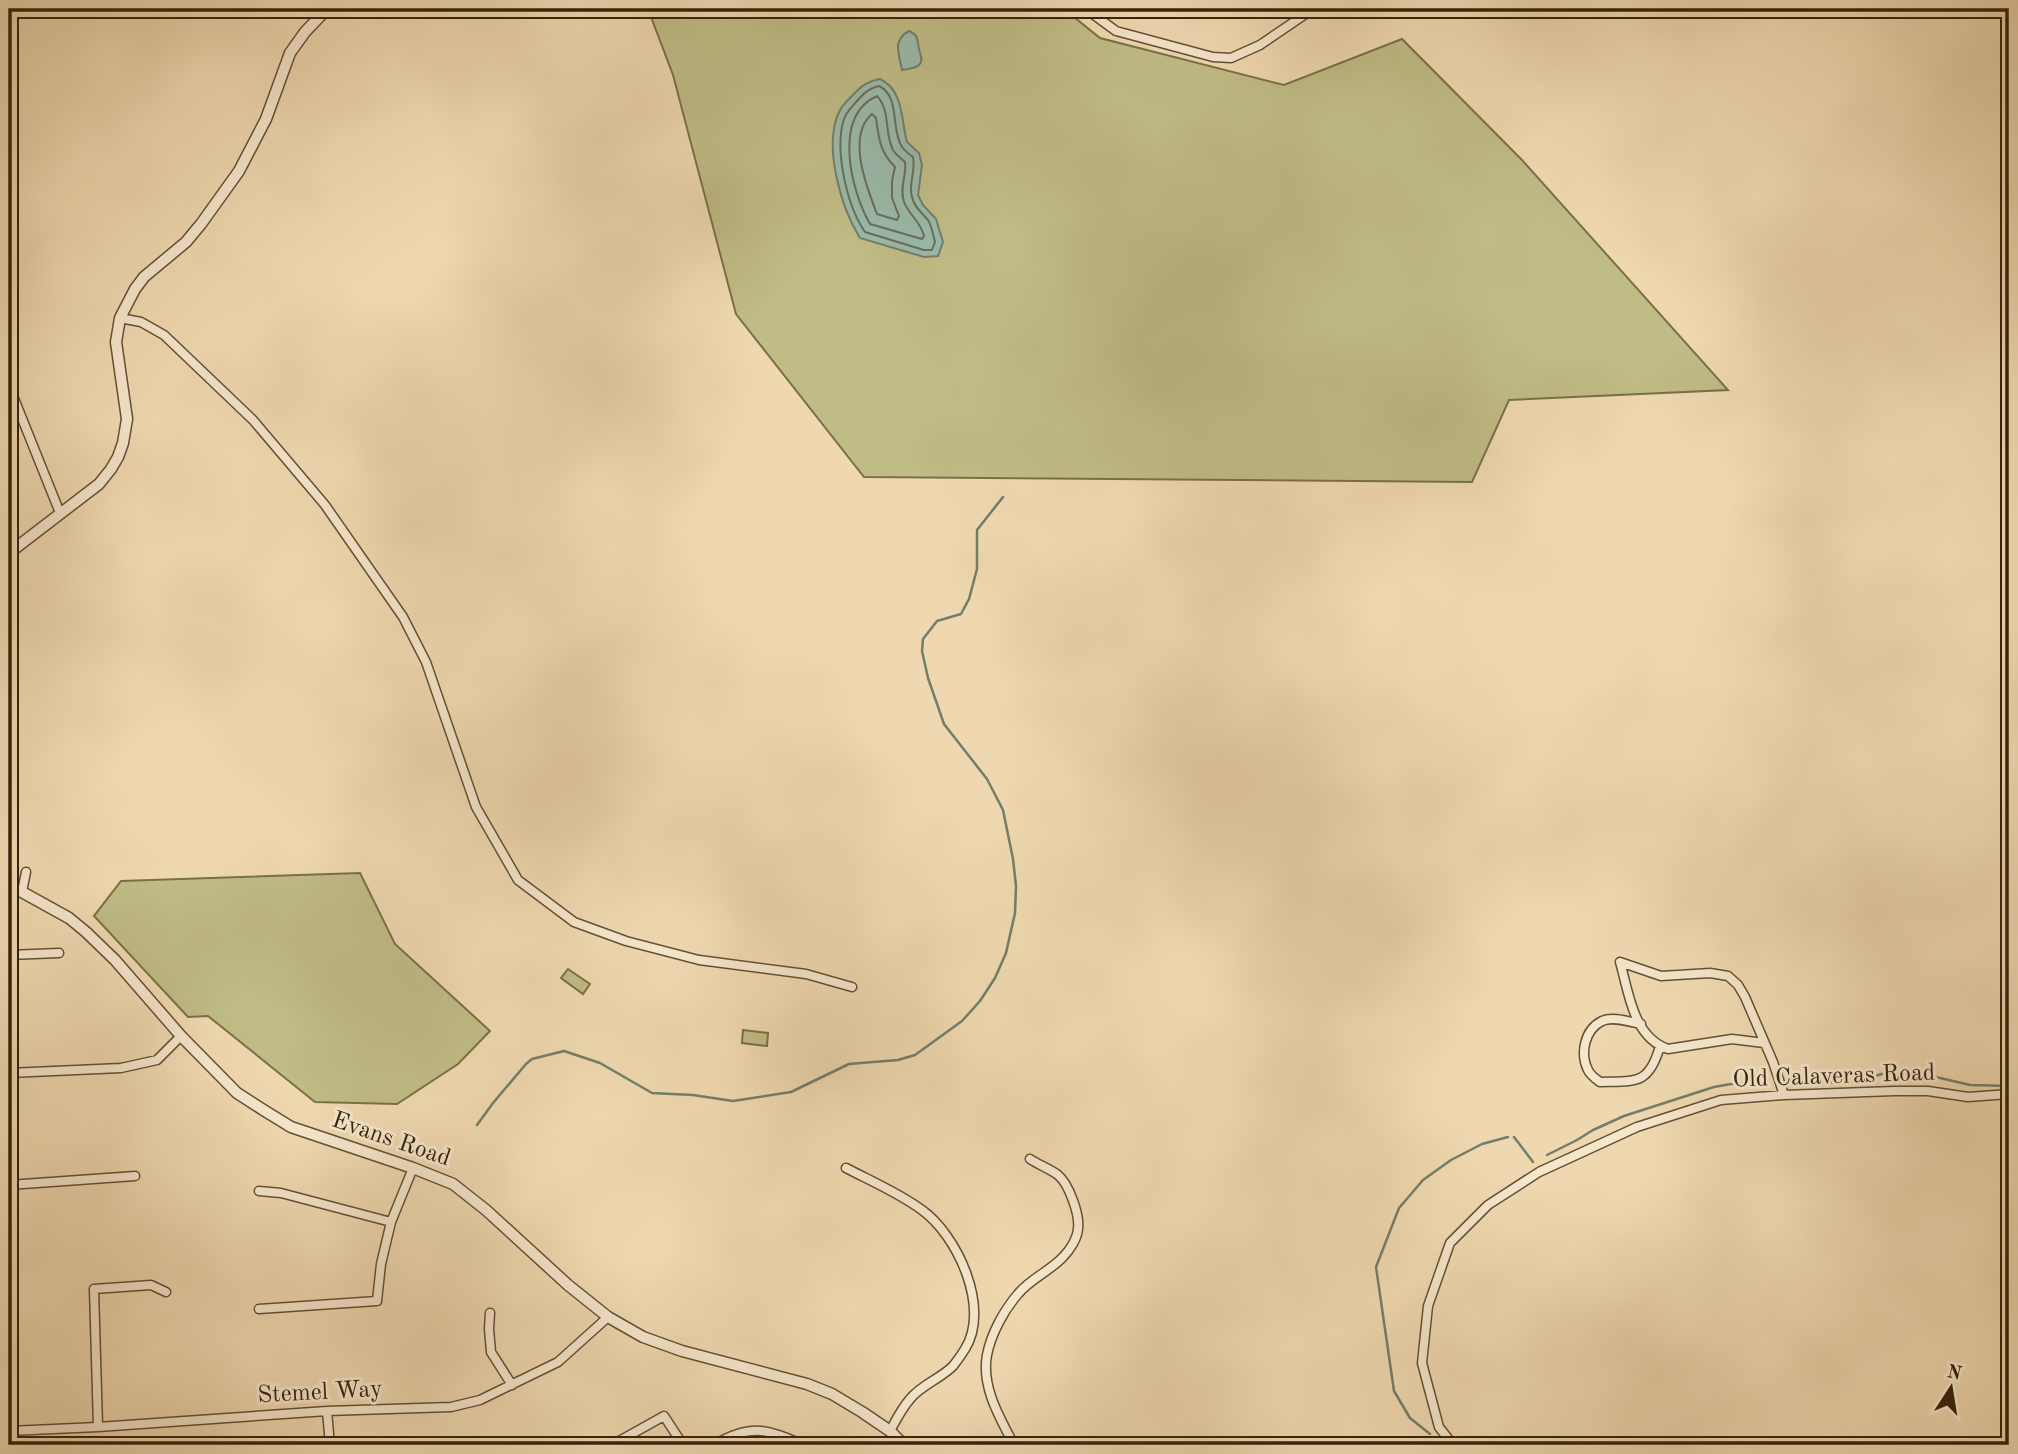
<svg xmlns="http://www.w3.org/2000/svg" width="2018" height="1454" font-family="'Old Standard TT',serif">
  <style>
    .green { fill: #c0bc86; stroke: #7a7048; stroke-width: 2 }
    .water { fill: #9abaab; stroke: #727e6b; stroke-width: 2 }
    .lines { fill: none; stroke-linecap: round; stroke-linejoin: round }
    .shore { stroke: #686e5a; stroke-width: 2 }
    .stream { stroke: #727e6b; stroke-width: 2.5 }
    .minor-casing { stroke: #645034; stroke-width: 11 }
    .tertiary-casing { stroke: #645034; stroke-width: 13 }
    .minor { stroke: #f5e6cc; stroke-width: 8 }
    .tertiary { stroke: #f5e6cc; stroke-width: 10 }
    .labels { text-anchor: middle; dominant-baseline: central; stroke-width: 6; stroke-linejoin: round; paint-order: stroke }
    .street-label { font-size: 24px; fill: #35230a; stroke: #f5e6cc }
  </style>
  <rect width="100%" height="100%" fill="#efd8b0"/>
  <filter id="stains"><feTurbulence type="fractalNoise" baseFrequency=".00286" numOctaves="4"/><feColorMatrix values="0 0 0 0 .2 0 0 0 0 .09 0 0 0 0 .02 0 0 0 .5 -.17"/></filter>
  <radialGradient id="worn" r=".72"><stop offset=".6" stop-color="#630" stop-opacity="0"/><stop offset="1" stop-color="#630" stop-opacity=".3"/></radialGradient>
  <path class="green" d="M 648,9 L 1064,9 L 1100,38 L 1284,85 L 1402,39 L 1522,160 L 1728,390 L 1509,400 L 1472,482 L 864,477 L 736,314 L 673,75 Z
    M 360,873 L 395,944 L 490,1031 L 458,1064 L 397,1104 L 315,1102 L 208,1016 L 188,1017 L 94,916 L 121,881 Z
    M 568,969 L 590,984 L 583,994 L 561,978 Z
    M 743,1030 L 768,1033 L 767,1046 L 742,1043 Z"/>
  <path class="water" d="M 909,31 C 919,35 917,40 919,49 C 920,55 924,60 919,65 C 915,69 907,69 902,70 C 899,54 892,40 909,31 Z
    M 880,79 C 904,90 901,121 907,142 L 919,153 L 922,165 L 918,195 L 923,205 L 936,219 L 943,242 L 938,256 L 924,257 L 860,238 C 841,208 823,146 839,112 C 842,105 848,100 853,95 C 861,86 868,81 880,79 Z"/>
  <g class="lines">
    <path class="shore" d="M 879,86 C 900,96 891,128 901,145 C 903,150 909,154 913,157 C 916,171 908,184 912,197 C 914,207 922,213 928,220 C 932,226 933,235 935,242 L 932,250 L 924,250 L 865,232 C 847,206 834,150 844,119 C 846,112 852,107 857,101 C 863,94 869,88 879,86 Z
      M 877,96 C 891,111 884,133 893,150 C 896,155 901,158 905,162 C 907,175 899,188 904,202 C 909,215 921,222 924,236 L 922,239 L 870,224 C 851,191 832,116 877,96 Z
      M 872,114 L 876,118 C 879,140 880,152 895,167 L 892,181 L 892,198 L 899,216 L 897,220 L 877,214 C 867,188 846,136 872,114 Z"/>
    <path class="stream" d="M 1792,1084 L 1859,1081 L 1885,1073 L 1897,1073 L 1927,1075 L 1970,1085 L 2009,1086
      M 477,1125 L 493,1103 L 526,1064 L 532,1059 L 564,1051 L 600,1063 L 652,1093 L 693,1095 L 733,1101 L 791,1092 L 849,1064 L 898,1060 L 915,1055 L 962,1021 L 980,1001 L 995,978 L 1006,953 L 1015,913 L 1016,886 L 1013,859 L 1003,810 L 987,779 L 944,724 L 928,678 L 922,651 L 923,639 L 937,621 L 961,614 L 969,599 L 977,569 L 977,530 L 1003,497
      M 1514,1137 L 1533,1162
      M 1547,1155 L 1577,1140 L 1593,1130 L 1624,1116 L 1714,1087 L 1731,1084 L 1767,1083
      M 1430,1434 L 1410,1418 L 1394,1391 L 1376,1267 L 1399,1208 L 1423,1180 L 1451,1160 L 1482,1144 L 1508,1137
      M 1435,1440 L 1440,1445"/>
    <defs>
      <path id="minor" d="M 1086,9 L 1116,31 L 1213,57 L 1231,58 L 1260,45 L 1313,9
        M 120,318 L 141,322 L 164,335 L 253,420 L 325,505 L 403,617 L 426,662 L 476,807 L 518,880 L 574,922 L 626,941 L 699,960 L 806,974 L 852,987
        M 9,386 L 60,513
        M 22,892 L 26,872
        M 9,955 L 59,953
        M 1620,962 L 1661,976 L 1710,973 L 1728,976 L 1738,985 L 1745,997 L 1773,1062 L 1784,1095
        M 1620,962 C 1629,993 1633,1037 1668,1049 L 1732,1039 L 1764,1043
        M 1641,1024 C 1630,1022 1613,1016 1602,1021 C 1584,1030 1580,1054 1588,1070 C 1590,1075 1596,1079 1600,1082 C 1636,1081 1649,1085 1660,1046
        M 9,1073 L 121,1068 L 157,1060 L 181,1036
        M 846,1168 C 871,1181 899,1193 922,1210 C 957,1235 991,1308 965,1349 C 962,1354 957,1361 953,1366 C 940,1379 921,1385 910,1399 C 902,1408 896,1420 890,1431
        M 9,1185 L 135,1176
        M 259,1191 L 281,1193 L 391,1222
        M 259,1309 L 377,1301 L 381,1264 L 391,1222 L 413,1168
        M 490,1313 L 489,1329 L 491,1352 L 512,1385
        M 327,1411 L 330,1445
        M 98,1427 L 94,1289 L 151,1285 L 166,1292
        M 9,1431 L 98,1427 L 327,1411 L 451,1407 L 480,1400 L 558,1362 L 608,1317
        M 612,1445 L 664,1416 L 683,1445
        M 714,1445 C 749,1424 767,1428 803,1445
        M 1014,1445 C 1000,1418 981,1387 987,1355 C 991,1334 1004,1310 1018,1294 C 1030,1279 1050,1271 1063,1257 C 1070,1250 1077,1239 1078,1229 C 1080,1215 1069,1184 1058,1175 C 1050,1169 1039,1165 1030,1159
        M 1453,1445 L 1439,1427 L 1422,1363 L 1428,1306 L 1450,1243 L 1488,1205 L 1539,1172 L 1637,1127 L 1721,1100 L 1784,1095 L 1894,1091 L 1928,1091 L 1968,1097 L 2009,1094"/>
      <path id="tertiary" d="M 9,553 L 99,484 L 111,469 L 118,457 L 123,443 L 127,419 L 116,342 L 120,318 L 135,289 L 144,277 L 186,242 L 201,224 L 239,171 L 266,119 L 290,53 L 305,32 L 327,9
        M 9,888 L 22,892 L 69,918 L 86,932 L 115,960 L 181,1036 L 237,1093 L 265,1111 L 291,1127 L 413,1168 L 453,1184 L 486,1210 L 568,1285 L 608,1317 L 643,1337 L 682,1351 L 807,1384 L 832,1394 L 862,1412 L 890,1431 L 904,1445"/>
    </defs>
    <use href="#minor" class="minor-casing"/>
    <use href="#tertiary" class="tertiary-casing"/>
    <use href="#minor" class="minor"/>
    <use href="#tertiary" class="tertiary"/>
  </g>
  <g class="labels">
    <g class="street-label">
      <text transform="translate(1834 1077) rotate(-2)">Old Calaveras Road</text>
      <text transform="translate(391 1140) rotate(19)">Evans Road</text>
      <text transform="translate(320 1393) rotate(-3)">Stemel Way</text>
    </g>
  </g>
  <rect width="2018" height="1454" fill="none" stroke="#efd8b0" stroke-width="35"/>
  <rect x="10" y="10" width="1997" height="1433" fill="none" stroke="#35230a" stroke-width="3.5"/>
  <rect x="18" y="18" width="1983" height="1419" fill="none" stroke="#35230a" stroke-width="2"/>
  <g transform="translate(1951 1388) rotate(12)" stroke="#f5e6cc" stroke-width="5" paint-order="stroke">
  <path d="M0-5L12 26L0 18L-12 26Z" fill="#35230a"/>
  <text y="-10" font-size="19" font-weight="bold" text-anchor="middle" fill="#35230a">N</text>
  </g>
  <rect width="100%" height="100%" filter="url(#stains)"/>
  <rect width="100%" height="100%" fill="url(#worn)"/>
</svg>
